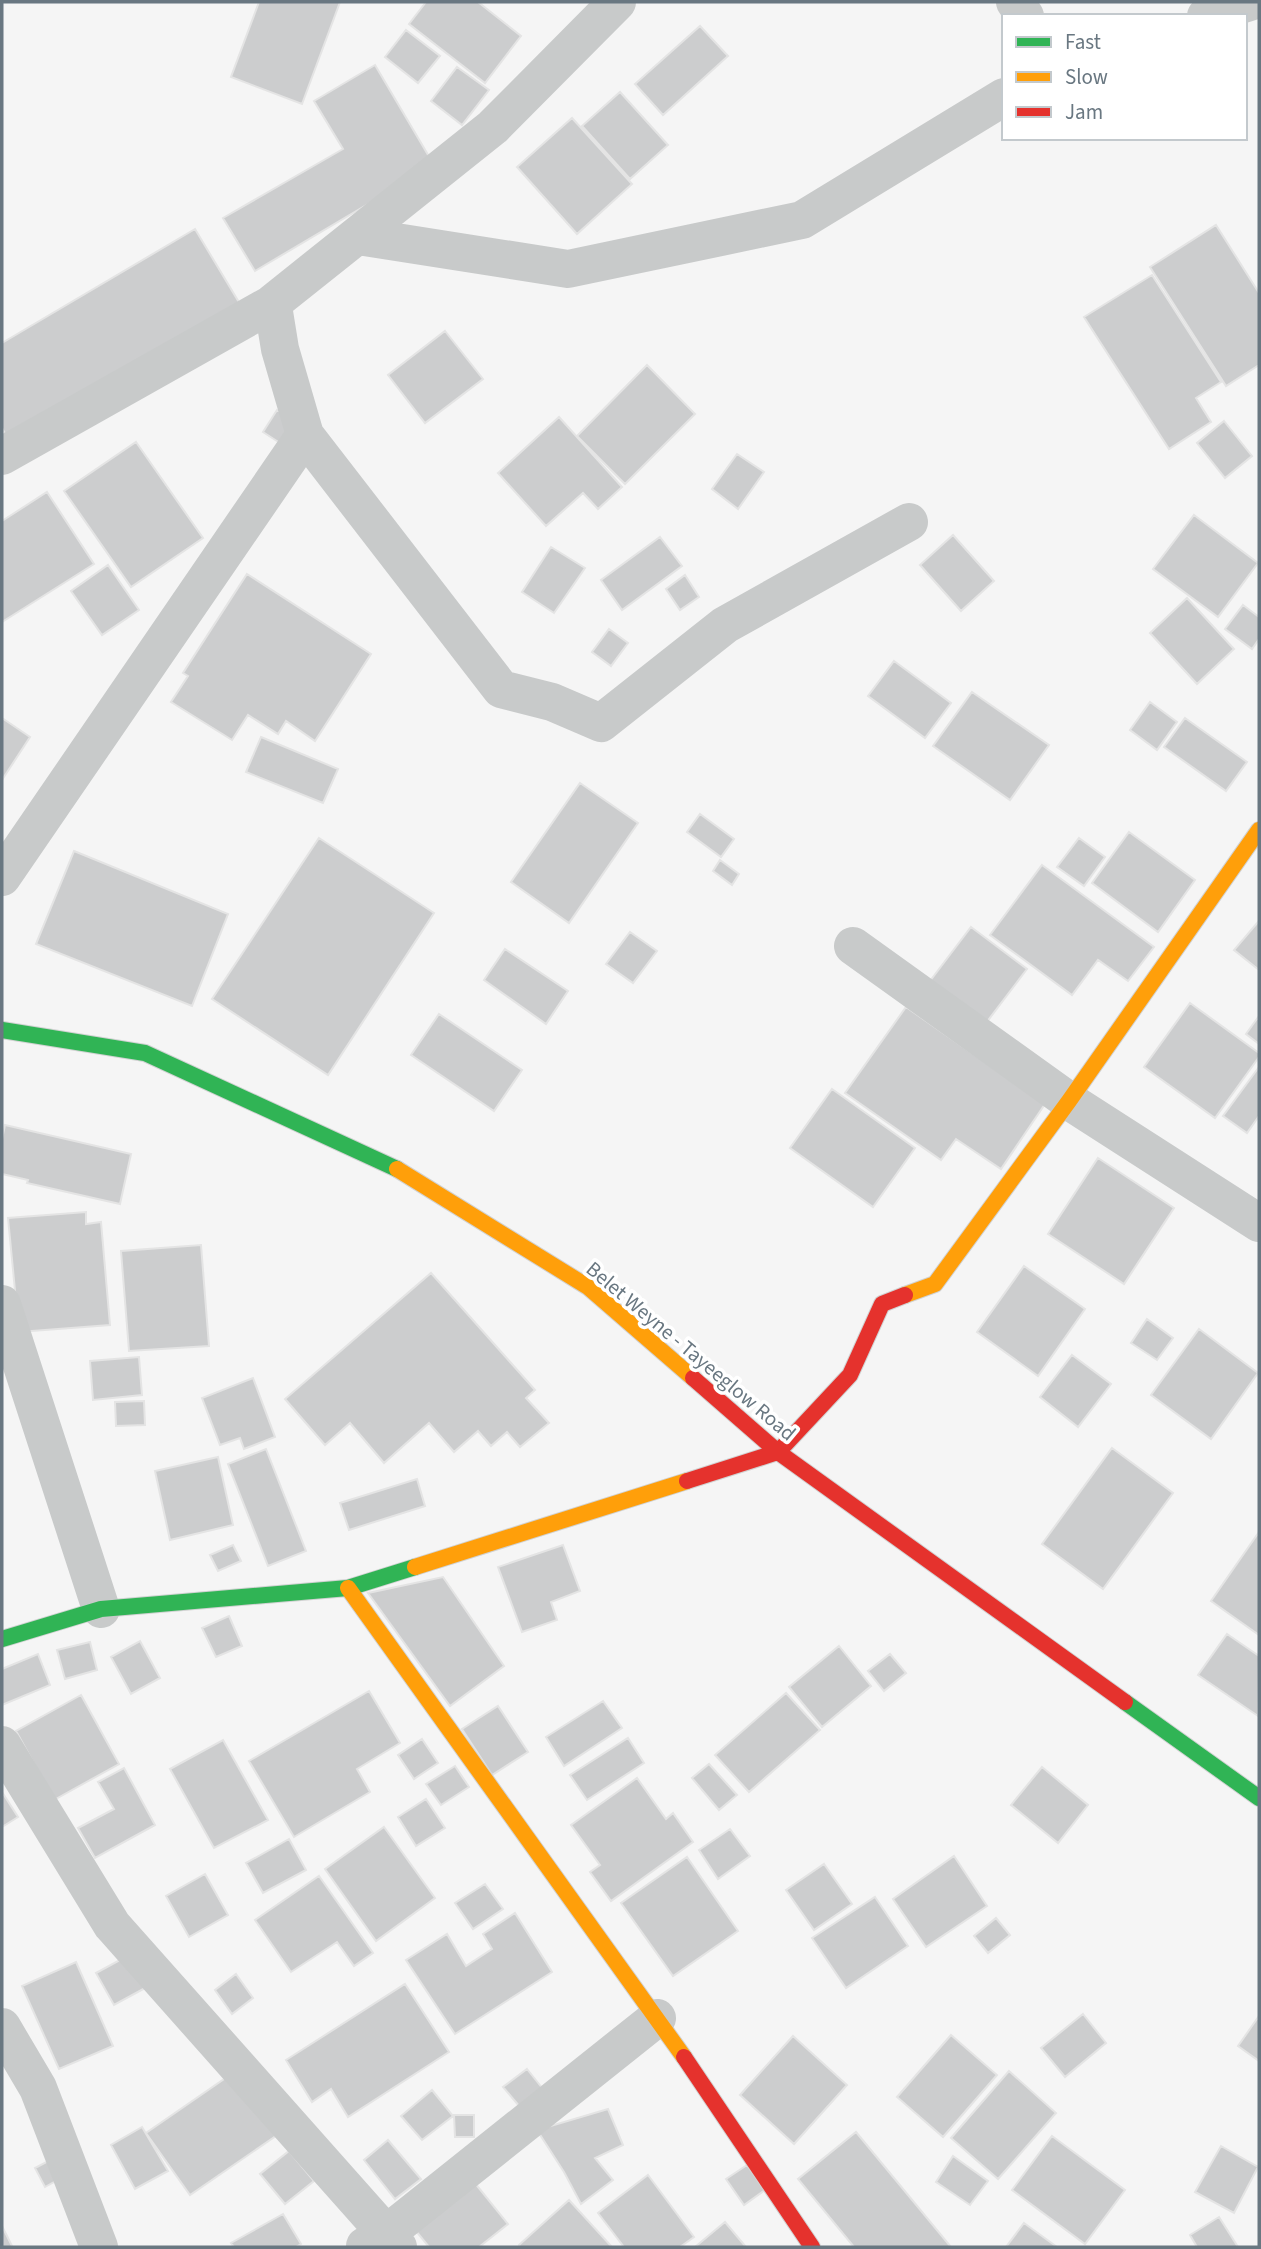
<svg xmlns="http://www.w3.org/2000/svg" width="1261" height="2249" font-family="'Source Sans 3',sans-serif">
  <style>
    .building { fill: #cccdce; stroke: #e4e4e4; stroke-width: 2 }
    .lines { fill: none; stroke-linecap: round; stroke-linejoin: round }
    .fast-casing { stroke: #d1d2d2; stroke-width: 18 }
    .slow-casing { stroke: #d1d2d2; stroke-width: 18 }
    .jam-casing { stroke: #d1d2d2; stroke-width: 18 }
    .street { stroke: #c8caca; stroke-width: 38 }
    .fast { stroke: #30b455; stroke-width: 16 }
    .slow { stroke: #ff9f0a; stroke-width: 16 }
    .jam { stroke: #e5322d; stroke-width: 16 }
    .labels { text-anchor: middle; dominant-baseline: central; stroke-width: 7; stroke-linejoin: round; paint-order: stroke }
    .street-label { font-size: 21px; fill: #697781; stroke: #fff }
  </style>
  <rect width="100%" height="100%" fill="#f5f5f5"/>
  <path class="building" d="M 259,2 L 340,2 L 302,104 L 231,77 Z
    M 426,2 L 478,2 L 521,36 L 485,83 L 409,24 Z
    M 700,26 L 728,56 L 663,115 L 635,84 Z
    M 406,30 L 440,56 L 418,83 L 385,57 Z
    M 375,65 L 434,165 L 255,271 L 223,218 L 343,149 L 314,101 Z
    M 457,67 L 489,90 L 462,125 L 431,101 Z
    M 620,92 L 668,145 L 630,179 L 582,126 Z
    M 572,118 L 632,184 L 577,234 L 517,167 Z
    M 1216,225 L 1259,293 L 1259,365 L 1226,386 L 1150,267 Z
    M 195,229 L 240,304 L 8,439 L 2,428 L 2,343 Z
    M 1152,275 L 1221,382 L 1196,398 L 1211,422 L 1169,449 L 1084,317 Z
    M 445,331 L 483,379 L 425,423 L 388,375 Z
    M 647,365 L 695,414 L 625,484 L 577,436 Z
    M 277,410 L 298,423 L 283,445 L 263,432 Z
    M 559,417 L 622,487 L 598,509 L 583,493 L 546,526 L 498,473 Z
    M 1224,421 L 1252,456 L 1225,478 L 1197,443 Z
    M 136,442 L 203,538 L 131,587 L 64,491 Z
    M 737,454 L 764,472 L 738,509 L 712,489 Z
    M 47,492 L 94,564 L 2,622 L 2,521 Z
    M 1194,515 L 1258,563 L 1218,617 L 1153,569 Z
    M 953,535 L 994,581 L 961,611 L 920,565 Z
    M 660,537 L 682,566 L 622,610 L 601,580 Z
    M 551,547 L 585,568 L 554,613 L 522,592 Z
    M 108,565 L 139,610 L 102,635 L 71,591 Z
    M 247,574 L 371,654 L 315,741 L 286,721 L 278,734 L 248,715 L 232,740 L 171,702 L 188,676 L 183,673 Z
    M 685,575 L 699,597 L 680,610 L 666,589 Z
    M 1187,598 L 1234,649 L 1197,684 L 1150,633 Z
    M 1243,605 L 1259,617 L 1259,639 L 1252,649 L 1225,629 Z
    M 609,629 L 628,643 L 611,666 L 592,652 Z
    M 894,661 L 951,703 L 925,738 L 868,696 Z
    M 972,692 L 1049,745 L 1010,800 L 933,746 Z
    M 1150,702 L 1177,722 L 1157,750 L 1130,730 Z
    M 2,718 L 30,737 L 2,780 Z
    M 1185,718 L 1247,762 L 1226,791 L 1164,747 Z
    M 261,737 L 338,769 L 323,803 L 246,772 Z
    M 580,783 L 638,823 L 569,923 L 511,882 Z
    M 700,814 L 734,839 L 721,857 L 687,832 Z
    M 1129,832 L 1195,880 L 1158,932 L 1092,883 Z
    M 319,838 L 434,913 L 328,1075 L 212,999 Z
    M 1079,838 L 1105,857 L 1084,886 L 1057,867 Z
    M 74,851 L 228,914 L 192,1006 L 36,944 Z
    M 720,860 L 739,874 L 732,885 L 713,871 Z
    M 1042,865 L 1154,947 L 1128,981 L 1098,960 L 1072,995 L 990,935 Z
    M 1258,922 L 1259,923 L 1259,970 L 1234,950 Z
    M 971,927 L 1027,969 L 986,1023 L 930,981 Z
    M 630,932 L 657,951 L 633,983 L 606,964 Z
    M 505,949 L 568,991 L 546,1024 L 484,980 Z
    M 1190,1003 L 1259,1053 L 1259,1057 L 1215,1118 L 1144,1067 Z
    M 906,1007 L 1045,1104 L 1001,1169 L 956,1139 L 941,1160 L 845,1093 Z
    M 439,1014 L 522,1070 L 494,1111 L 411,1055 Z
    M 1259,1016 L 1259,1044 L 1246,1034 Z
    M 1259,1067 L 1259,1116 L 1247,1133 L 1223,1116 Z
    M 832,1089 L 915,1148 L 873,1207 L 790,1148 Z
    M 5,1125 L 131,1154 L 120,1204 L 27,1183 L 28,1180 L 2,1174 L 2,1139 Z
    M 1098,1158 L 1174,1208 L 1124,1284 L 1048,1234 Z
    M 86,1212 L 86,1224 L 101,1222 L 110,1325 L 19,1332 L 8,1218 Z
    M 201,1245 L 209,1346 L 129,1351 L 121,1251 Z
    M 1024,1266 L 1085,1309 L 1038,1376 L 977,1332 Z
    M 431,1273 L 535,1390 L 526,1398 L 549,1423 L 520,1447 L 507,1432 L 491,1446 L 478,1431 L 454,1452 L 429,1423 L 384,1463 L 350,1423 L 325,1445 L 285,1399 Z
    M 1147,1319 L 1173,1338 L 1157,1360 L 1131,1343 Z
    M 1199,1329 L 1258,1373 L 1211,1439 L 1151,1395 Z
    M 1072,1355 L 1111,1384 L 1078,1427 L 1040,1397 Z
    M 139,1357 L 142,1395 L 93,1400 L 90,1361 Z
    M 253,1378 L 275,1437 L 244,1449 L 240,1438 L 220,1445 L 202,1398 Z
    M 144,1401 L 145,1425 L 116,1426 L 115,1402 Z
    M 1112,1448 L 1173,1493 L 1103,1589 L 1042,1544 Z
    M 266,1449 L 306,1551 L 268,1566 L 228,1464 Z
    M 218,1457 L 233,1525 L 170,1540 L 155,1471 Z
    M 417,1479 L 425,1506 L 349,1530 L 340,1503 Z
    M 1259,1532 L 1259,1635 L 1211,1601 Z
    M 233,1545 L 241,1561 L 218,1571 L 210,1555 Z
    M 563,1545 L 580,1591 L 551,1602 L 557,1620 L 522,1632 L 498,1567 Z
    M 443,1577 L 504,1666 L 450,1706 L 368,1593 Z
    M 229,1616 L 242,1646 L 216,1657 L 202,1628 Z
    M 1227,1634 L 1259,1656 L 1258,1716 L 1198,1675 Z
    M 140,1641 L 160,1678 L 131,1694 L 111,1657 Z
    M 90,1642 L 97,1670 L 65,1679 L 57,1650 Z
    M 839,1646 L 871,1686 L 822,1727 L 789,1687 Z
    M 38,1654 L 50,1685 L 2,1705 L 2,1669 Z
    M 890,1654 L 906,1673 L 884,1691 L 868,1671 Z
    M 369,1691 L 400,1743 L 357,1769 L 370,1792 L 294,1837 L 249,1761 Z
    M 786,1693 L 820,1730 L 749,1792 L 715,1755 Z
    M 81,1695 L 119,1764 L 54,1800 L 16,1731 Z
    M 603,1701 L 622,1728 L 564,1766 L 546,1737 Z
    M 498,1706 L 528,1752 L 492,1775 L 462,1729 Z
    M 628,1738 L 644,1763 L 587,1800 L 570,1775 Z
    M 422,1739 L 438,1763 L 414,1779 L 398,1755 Z
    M 223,1740 L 268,1820 L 214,1848 L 170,1769 Z
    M 709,1764 L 737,1795 L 719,1810 L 692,1778 Z
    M 455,1766 L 469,1787 L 441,1805 L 426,1784 Z
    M 1042,1767 L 1088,1805 L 1058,1843 L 1011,1805 Z
    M 124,1768 L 155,1825 L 95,1858 L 78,1828 L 114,1809 L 98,1782 Z
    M 637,1778 L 666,1819 L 673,1813 L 693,1842 L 611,1901 L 590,1872 L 600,1865 L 571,1825 Z
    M 2,1792 L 18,1817 L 2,1827 Z
    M 426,1799 L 445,1828 L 416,1846 L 398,1817 Z
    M 384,1827 L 435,1898 L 376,1941 L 325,1869 Z
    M 730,1829 L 750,1856 L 718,1879 L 699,1850 Z
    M 289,1839 L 306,1870 L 263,1893 L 246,1863 Z
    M 954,1856 L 987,1906 L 926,1947 L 893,1899 Z
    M 687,1857 L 738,1931 L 673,1976 L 621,1903 Z
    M 824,1864 L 852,1904 L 814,1930 L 786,1890 Z
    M 205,1874 L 228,1915 L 189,1937 L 166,1896 Z
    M 319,1876 L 373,1953 L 354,1966 L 337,1942 L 291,1972 L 255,1920 Z
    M 485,1884 L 503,1909 L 473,1929 L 455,1903 Z
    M 875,1897 L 908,1946 L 846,1988 L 812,1938 Z
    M 515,1913 L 552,1972 L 455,2034 L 406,1960 L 447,1934 L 466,1966 L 492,1949 L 483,1934 Z
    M 996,1918 L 1010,1935 L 988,1953 L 974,1936 Z
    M 129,1955 L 147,1987 L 114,2005 L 96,1973 Z
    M 76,1962 L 113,2046 L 59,2069 L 22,1986 Z
    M 236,1974 L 253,1998 L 232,2014 L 215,1990 Z
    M 405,1984 L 449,2052 L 348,2117 L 331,2089 L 312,2102 L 286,2060 Z
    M 1083,2014 L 1106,2043 L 1065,2077 L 1041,2048 Z
    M 1259,2016 L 1259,2061 L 1238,2046 Z
    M 951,2035 L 997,2075 L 943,2137 L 897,2097 Z
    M 793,2036 L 847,2085 L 794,2144 L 740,2095 Z
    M 243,2066 L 286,2129 L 190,2195 L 146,2133 Z
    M 527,2069 L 543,2089 L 520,2107 L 503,2087 Z
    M 1009,2071 L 1056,2113 L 998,2179 L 951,2138 Z
    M 432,2090 L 453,2116 L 422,2140 L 401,2116 Z
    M 608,2109 L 623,2145 L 595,2158 L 613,2180 L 581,2204 L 564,2172 L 537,2130 Z
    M 454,2115 L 474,2115 L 474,2137 L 455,2137 Z
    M 142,2127 L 168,2171 L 135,2189 L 111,2145 Z
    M 856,2132 L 951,2247 L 854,2247 L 798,2179 Z
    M 1052,2136 L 1125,2190 L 1085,2244 L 1012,2190 Z
    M 388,2140 L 421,2179 L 395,2199 L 364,2160 Z
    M 1221,2146 L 1258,2167 L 1234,2213 L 1195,2192 Z
    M 289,2151 L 314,2181 L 285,2204 L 260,2174 Z
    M 953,2156 L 988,2181 L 970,2205 L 936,2182 Z
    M 54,2158 L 63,2177 L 45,2187 L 35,2168 Z
    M 747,2165 L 765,2190 L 744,2205 L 726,2179 Z
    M 648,2175 L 694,2237 L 680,2247 L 624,2247 L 598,2213 Z
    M 470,2177 L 508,2224 L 479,2247 L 429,2247 L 411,2225 Z
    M 569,2200 L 612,2247 L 520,2247 L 519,2245 Z
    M 283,2214 L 301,2244 L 296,2247 L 234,2247 L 231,2243 Z
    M 1219,2217 L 1238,2247 L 1197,2247 L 1190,2235 Z
    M 725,2222 L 746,2247 L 695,2247 Z
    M 1024,2223 L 1057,2247 L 1006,2247 Z
    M 2,2226 L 12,2246 L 11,2247 L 2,2247 Z"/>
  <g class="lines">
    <defs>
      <path id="fast" d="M 2,1030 L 145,1053 L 397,1169
        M 2,1639 L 101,1609 L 348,1588 L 415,1567
        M 1125,1702 L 1259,1798"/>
      <path id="slow" d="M 397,1169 L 588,1287 L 693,1378
        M 905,1295 L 935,1284 L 1069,1101 L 1259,830
        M 415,1567 L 687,1481
        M 348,1588 L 684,2057"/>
      <path id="jam" d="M 693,1378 L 778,1452 L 1125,1702
        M 687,1481 L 778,1452 L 850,1375 L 882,1304 L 905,1295
        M 684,2057 L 812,2247"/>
    </defs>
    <use href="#fast" class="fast-casing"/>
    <use href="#slow" class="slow-casing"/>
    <use href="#jam" class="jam-casing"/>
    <path class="street" d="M 1015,2 L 1025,16
      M 1206,16 L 1250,2
      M 358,236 L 568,269 L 802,220 L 1004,97
      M 305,435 L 501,689 L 552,702 L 601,723 L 725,625 L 909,522
      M 2,456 L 270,305 L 493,127 L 617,2
      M 2,877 L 305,435 L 280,349 L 274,312 L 270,305
      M 853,946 L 1069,1101 L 1259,1223
      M 2,1304 L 101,1609
      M 2,1745 L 112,1925 L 398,2247
      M 2,2027 L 38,2088 L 99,2247
      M 365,2246 L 386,2234 L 657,2018"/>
    <use href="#fast" class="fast"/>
    <use href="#slow" class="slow"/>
    <use href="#jam" class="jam"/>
  </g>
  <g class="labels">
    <g class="street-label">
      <text transform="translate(691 1351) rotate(40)">Belet Weyne - Tayeeglow Road</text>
    </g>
  </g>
  <rect width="1261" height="2249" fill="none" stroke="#697781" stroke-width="7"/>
  <rect x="1002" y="14" width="245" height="126" fill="#ffffff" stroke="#c3c9cd" stroke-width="2"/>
  <rect x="1016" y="37" width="35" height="10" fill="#30b455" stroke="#c3c9cd" stroke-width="2"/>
  <text x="1065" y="49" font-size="21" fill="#697781">Fast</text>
  <rect x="1016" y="72" width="35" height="10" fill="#ff9f0a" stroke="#c3c9cd" stroke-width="2"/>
  <text x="1065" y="84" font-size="21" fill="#697781">Slow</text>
  <rect x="1016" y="107" width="35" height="10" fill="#e5322d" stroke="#c3c9cd" stroke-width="2"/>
  <text x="1065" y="119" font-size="21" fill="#697781">Jam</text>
</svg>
